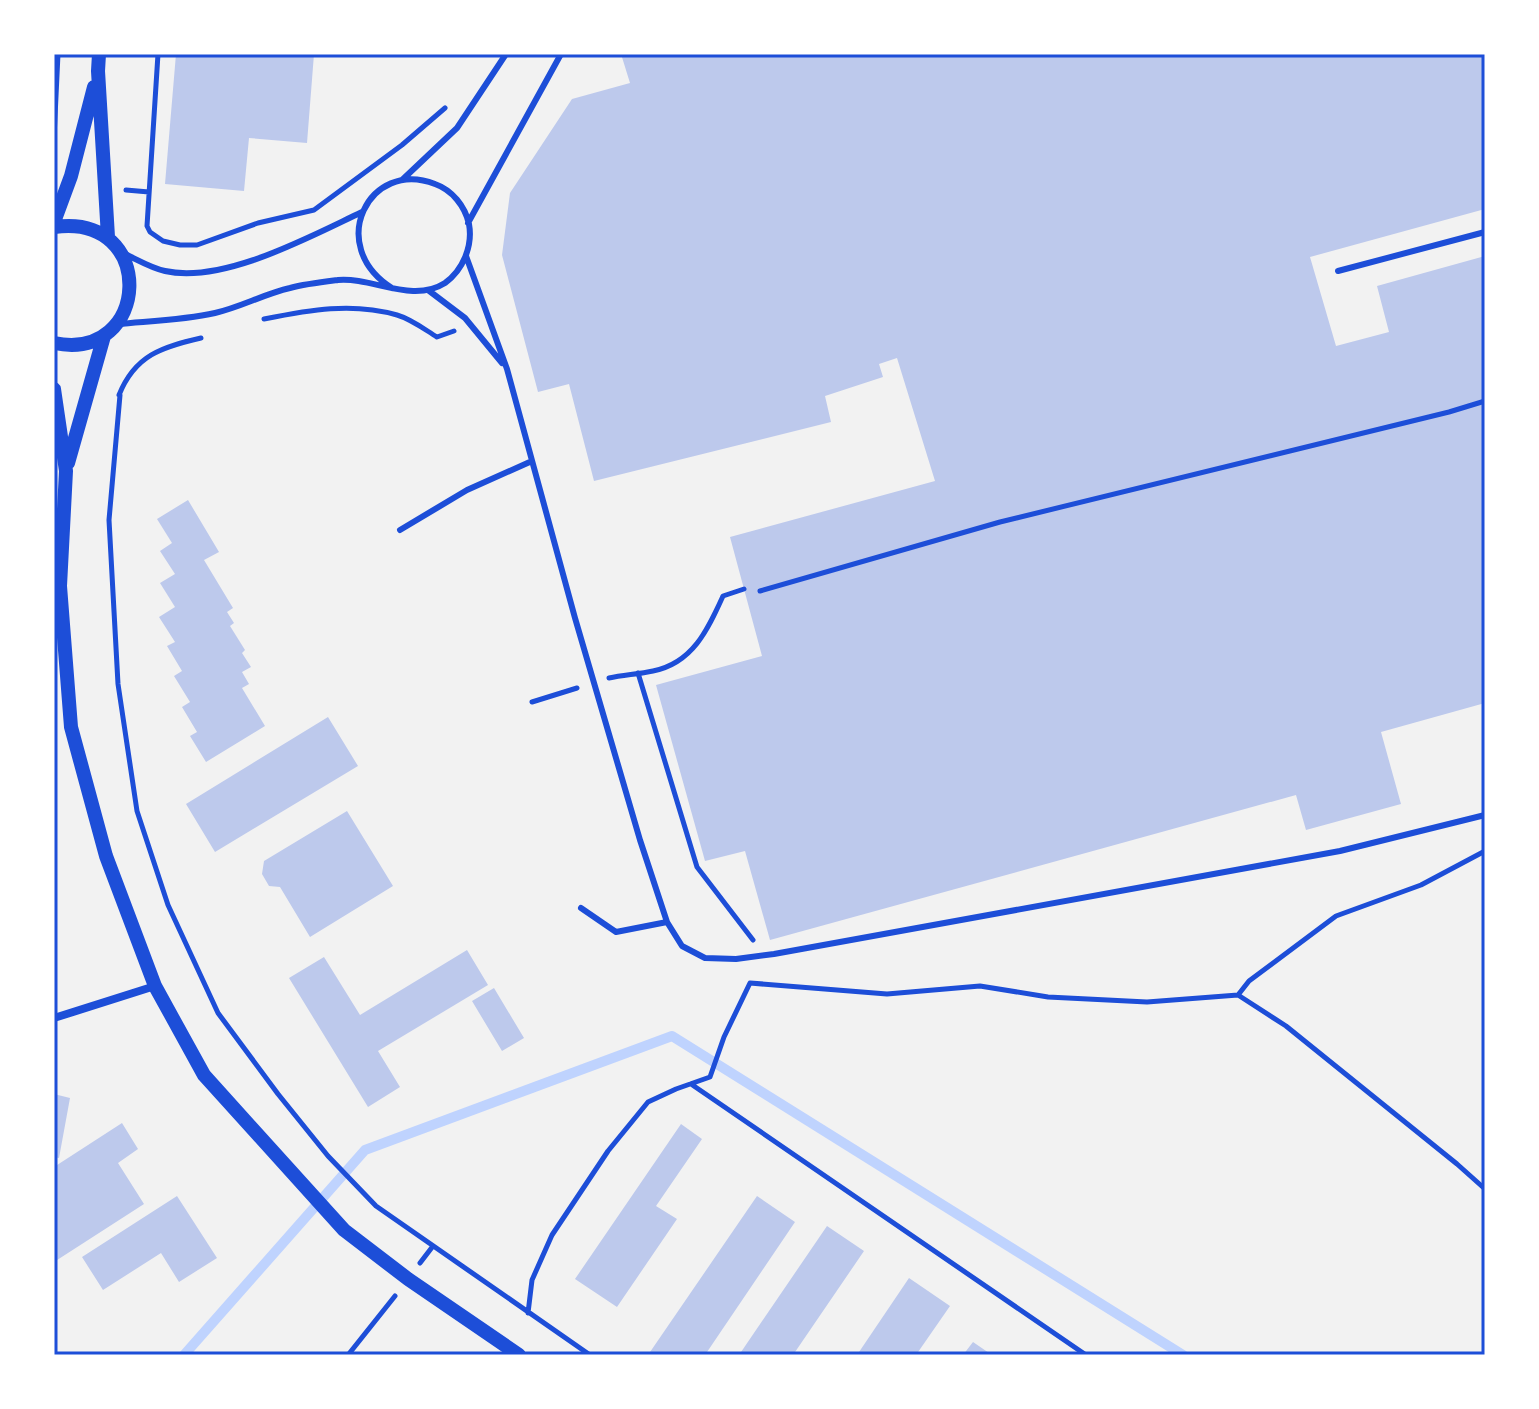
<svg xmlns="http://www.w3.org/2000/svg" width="1539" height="1409" font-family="Karla,sans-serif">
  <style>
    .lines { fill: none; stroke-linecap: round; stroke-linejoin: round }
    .stream { stroke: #bfd3fe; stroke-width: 10 }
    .building { fill: #bdc9ec }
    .path { stroke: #1d4ed8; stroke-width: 5 }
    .service { stroke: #1d4ed8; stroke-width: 6 }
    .minor { stroke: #1d4ed8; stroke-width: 8 }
    .tertiary { stroke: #1d4ed8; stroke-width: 14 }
    .neatline { fill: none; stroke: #1d4ed8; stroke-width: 3 }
  </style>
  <rect width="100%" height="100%" fill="#f2f2f2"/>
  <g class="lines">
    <path class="stream" d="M 184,1355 L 365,1150 L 672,1036 L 1183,1355"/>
  </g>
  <path class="building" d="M 176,54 L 314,54 L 307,143 L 249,138 L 244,191 L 165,184 Z
    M 621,54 L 1485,54 L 1485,209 L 1310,257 L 1336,346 L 1389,332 L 1377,286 L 1485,256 L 1485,703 L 1381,732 L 1401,804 L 1306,830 L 1296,795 L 770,940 L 745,851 L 705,861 L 656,685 L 762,656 L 730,537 L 935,481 L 897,358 L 879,364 L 883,377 L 825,396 L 831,422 L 594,481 L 569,384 L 538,392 L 502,255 L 510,193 L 572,99 L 630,83 Z
    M 188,500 L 219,552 L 204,560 L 233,608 L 227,612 L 234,623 L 230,626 L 245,650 L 242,653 L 251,667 L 242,672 L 249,684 L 242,688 L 265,726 L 206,762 L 190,736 L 197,732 L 182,707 L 190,702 L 174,676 L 182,671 L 167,646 L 175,642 L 159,617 L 175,607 L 160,583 L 175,574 L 160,551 L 172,543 L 157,519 Z
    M 328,717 L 358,766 L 215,852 L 186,804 Z
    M 347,811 L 393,886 L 310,937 L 280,887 L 269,886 L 262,874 L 264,861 Z
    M 467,950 L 488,985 L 378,1051 L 400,1087 L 368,1107 L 289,978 L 324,957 L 360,1015 Z
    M 494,988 L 524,1038 L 502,1051 L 472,1001 Z
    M 54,1094 L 70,1098 L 59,1158 L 54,1157 Z
    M 122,1123 L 138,1149 L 118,1163 L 144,1204 L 54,1262 L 54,1167 Z
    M 681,1124 L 702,1139 L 656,1206 L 677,1219 L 617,1307 L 575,1279 Z
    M 177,1196 L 217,1258 L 179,1282 L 161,1253 L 103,1290 L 82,1257 Z
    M 757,1196 L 795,1222 L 705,1355 L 648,1355 Z
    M 827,1226 L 864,1251 L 793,1355 L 739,1355 Z
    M 909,1278 L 950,1306 L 916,1355 L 857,1355 Z
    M 973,1342 L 992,1355 L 963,1355 Z"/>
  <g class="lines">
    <path class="path" d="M 158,54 L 147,226 L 150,232 L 163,241 L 180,245 L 197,245 L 258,223 L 314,210 L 402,145 L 445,108
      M 54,138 L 58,54
      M 126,190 L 149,192
      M 264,319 C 309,310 352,302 397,315 C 411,319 424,329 437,337 L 454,331
      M 119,395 C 135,355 162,347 201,338
      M 120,395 L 109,520 L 118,684 L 137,811 L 168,905 L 218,1013 L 278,1094 L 328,1156 L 376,1206 L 590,1355
      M 760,591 L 1000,522 L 1449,412 L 1485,401
      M 638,673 L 697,867 L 753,940
      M 609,678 C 624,675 639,674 653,671 C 693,663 708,629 723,596 L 744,589
      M 532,702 L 577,688
      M 1238,995 L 1249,981 L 1336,916 L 1421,885 L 1485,851
      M 691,1084 L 1086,1355
      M 420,1263 L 433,1246
      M 528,1313 L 532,1280 L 552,1235 L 608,1151 L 648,1102 L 676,1089 L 710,1077 L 724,1037 L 750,983 L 887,994 L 980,986 L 1048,997 L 1147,1002 L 1238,995 L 1286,1026 L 1457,1164 L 1485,1189
      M 348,1355 L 395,1296"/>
    <path class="service" d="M 402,180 L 457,128 L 506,54
      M 468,223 L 561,54
      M 125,254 C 138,260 151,268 165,271 C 223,284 309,237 362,212
      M 466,256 L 507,369 L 575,618 L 640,840 L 667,922 L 682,946 L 705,958 L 736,959 L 774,954 L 1340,851 L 1485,815
      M 1338,271 L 1485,232
      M 428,290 L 465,318 L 502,363
      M 118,324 C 150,321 184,320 215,313 C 241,307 264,294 290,288 C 305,284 322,282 338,280 C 373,277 412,304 445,283 C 463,270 473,246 469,224 C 465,206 452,190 435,184 C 369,158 325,246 392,288
      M 400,530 L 467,490 L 532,461
      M 581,908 L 616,932 L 667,922"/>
    <path class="minor" d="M 54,1018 L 155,986"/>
    <path class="tertiary" d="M 99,54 L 98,71 L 108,237
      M 54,222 L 71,176 L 94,87
      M 54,227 C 158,212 151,363 54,343
      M 54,389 L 66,471 L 60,586 L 71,727 L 106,856 L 155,986 L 204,1075 L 344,1230 L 408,1279 L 519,1355
      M 68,463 L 104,336"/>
  </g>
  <rect width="1539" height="1409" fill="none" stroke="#ffffff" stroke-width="112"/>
  <rect x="56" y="56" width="1427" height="1297" class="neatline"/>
</svg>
